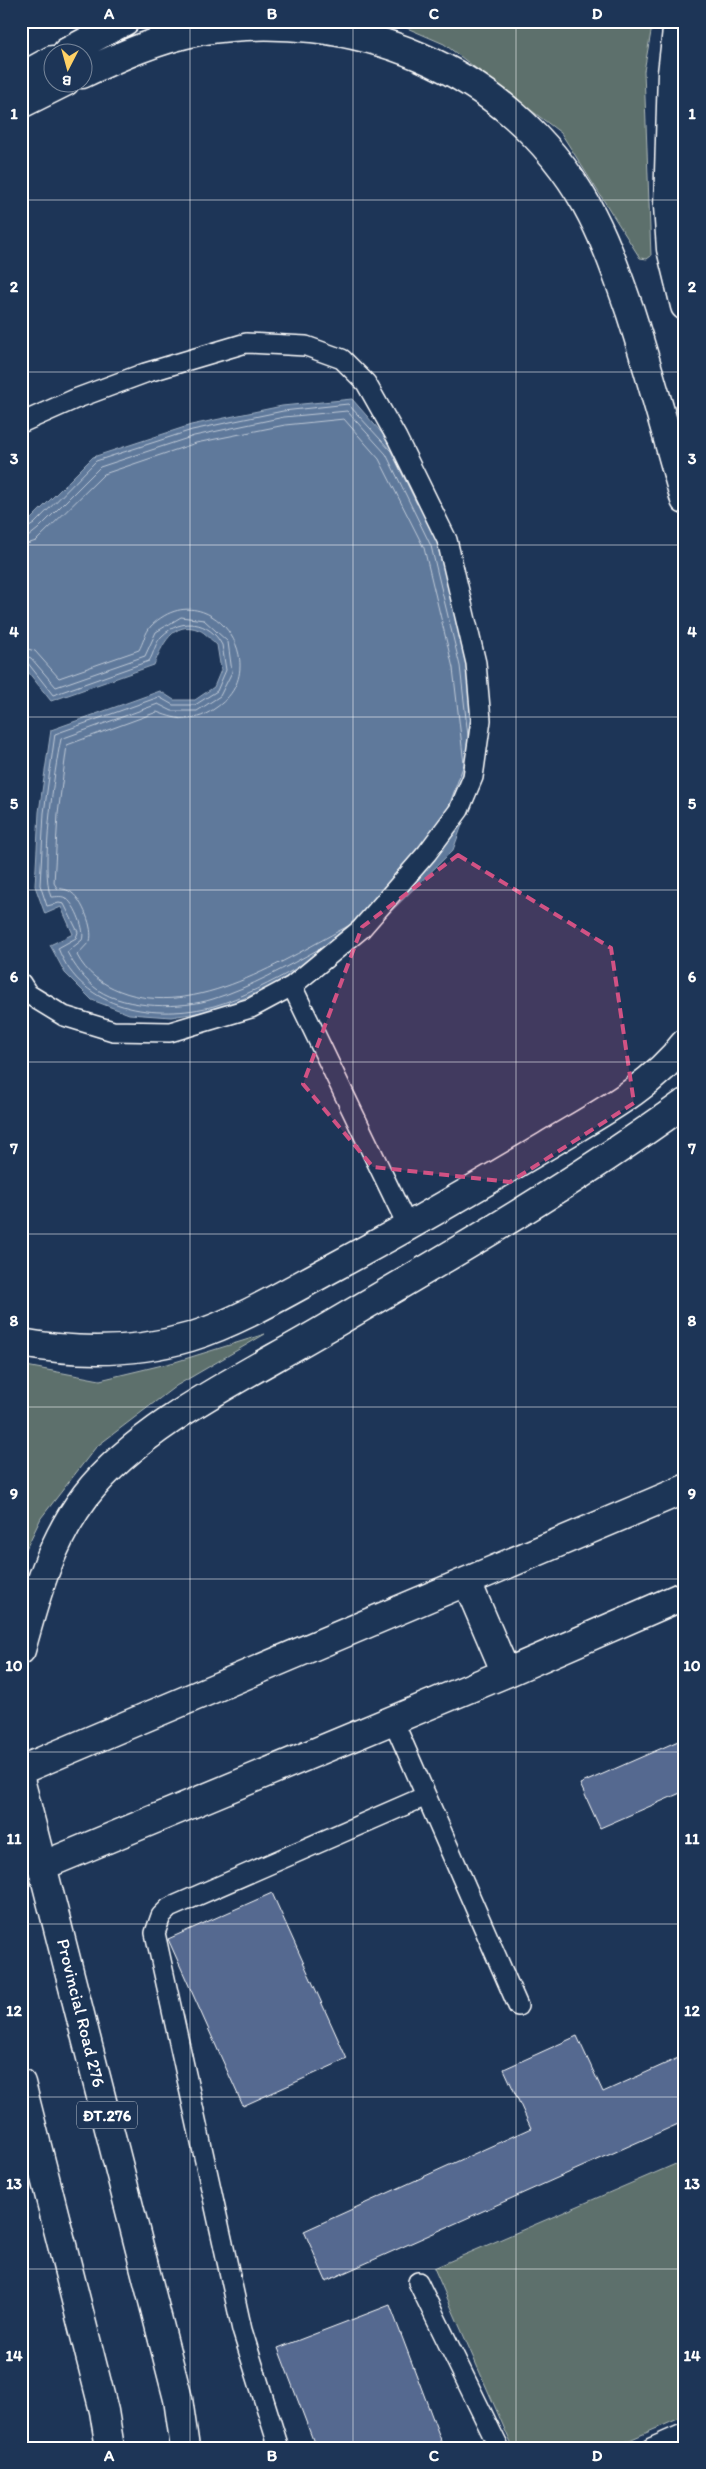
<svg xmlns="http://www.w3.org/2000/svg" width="706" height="2469" font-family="Itim,sans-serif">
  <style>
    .green { fill: #5d706c; stroke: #aeb8b6 }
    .water { fill: #5e799b; stroke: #9eafc3 }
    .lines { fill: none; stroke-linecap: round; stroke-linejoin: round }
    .shore { stroke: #bfc9d7; stroke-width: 1 }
    .building { fill: #546990; stroke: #fff }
    .service-casing { stroke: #fff; stroke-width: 22 }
    .tertiary-casing { stroke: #fff; stroke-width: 31 }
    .primary-casing { stroke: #fff; stroke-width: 31 }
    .motorway-casing { stroke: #fff; stroke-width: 31 }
    .service { stroke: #1d3557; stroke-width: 19 }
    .tertiary { stroke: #1d3557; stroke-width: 28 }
    .primary { stroke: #1d3557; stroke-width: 28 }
    .motorway { stroke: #1d3557; stroke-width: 28 }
    .marked { fill: #d15284; fill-opacity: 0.2; stroke: #d15284; stroke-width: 4; stroke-dasharray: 10 6; stroke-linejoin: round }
    .grid { fill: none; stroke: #fff; stroke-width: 1; stroke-opacity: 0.55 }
    .labels { text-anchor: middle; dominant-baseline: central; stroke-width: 4; stroke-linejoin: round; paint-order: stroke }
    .shield { fill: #1d3557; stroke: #bbc2cd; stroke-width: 1 }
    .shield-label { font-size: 16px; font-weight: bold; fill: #fff }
    .street-label { font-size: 18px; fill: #fff; stroke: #1d3557 }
    .neatline { fill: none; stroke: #fff; stroke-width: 2 }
    .grid-label { font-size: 16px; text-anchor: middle; font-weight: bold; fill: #fff }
  </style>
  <rect width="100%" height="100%" fill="#1d3557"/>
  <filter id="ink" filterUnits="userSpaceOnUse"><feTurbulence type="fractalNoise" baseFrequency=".02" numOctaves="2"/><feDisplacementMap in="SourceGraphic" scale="10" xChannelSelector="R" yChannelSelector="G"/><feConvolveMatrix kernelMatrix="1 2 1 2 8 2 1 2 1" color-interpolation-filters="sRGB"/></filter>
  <g filter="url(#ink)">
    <path class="green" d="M 378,21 L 653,21 L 644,71 L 651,256 L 647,259 L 640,258 L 561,133 L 444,44 L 400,25 Z
      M 265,1334 L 176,1386 L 96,1447 L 41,1518 L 21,1559 L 21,1365 L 100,1380 L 175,1362 Z
      M 685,2160 L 685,2416 L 611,2448 L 513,2448 L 434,2268 Z"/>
    <path class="water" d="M 352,399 L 395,448 L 442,542 L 471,665 L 483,767 L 453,850 L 364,938 L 282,982 L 216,1010 L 171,1017 L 129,1014 L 92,1000 L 65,973 L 50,945 L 73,934 L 61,907 L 45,914 L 35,886 L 39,812 L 51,730 L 160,691 L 174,700 L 195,700 L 214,687 L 221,670 L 217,645 C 212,641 205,632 199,630 C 173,619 161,647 154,665 L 51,701 L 21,663 L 21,529 L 93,457 L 191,425 L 282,406 Z"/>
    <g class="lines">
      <path class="shore" d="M 21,532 L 34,524 L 96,461 L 192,430 L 283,411 L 348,404 L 391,451 L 417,504
        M 21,539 L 28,537 L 38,529 L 100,467 L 194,436 L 284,417 L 347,411 L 386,454 L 431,546 L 460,666 L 468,736
        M 21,546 L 36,541 L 104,474 L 196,443 L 285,425 L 344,419 L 379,459 L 424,548 L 453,668 L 464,764 L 449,806
        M 21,647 L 35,651 L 59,678 L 139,650 C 143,643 145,633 151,626 C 207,571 277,665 217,707 C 195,723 180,721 157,712 L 67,745 L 58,814 L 54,883 L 57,888 C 62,889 67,889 72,893 C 82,900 94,929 90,941 L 77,955 C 86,973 102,984 120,991 C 195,1020 285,959 350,925
        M 21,654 L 31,658 L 56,687 L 145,656 L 156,632 L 181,617 L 204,620 L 228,642 L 232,672 L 220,696 L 197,711 L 172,711 L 158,704 L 61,739 C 54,770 40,872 51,897 C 57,897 62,895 67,899 C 75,905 86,931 82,940 L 67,952 C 74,965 85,981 98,990 C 126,1009 182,1009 213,999 C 251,987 286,967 321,948
        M 21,660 L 27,662 L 53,695 L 149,661 C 154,654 155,642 162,636 C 181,617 210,621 222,645 L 226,670 L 217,691 L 195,705 L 173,705 L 159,697 L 55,734 L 44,813 L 40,885 L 47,906 L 59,903 L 64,904 L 78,932 L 76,938 L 58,948 C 82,1011 156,1021 214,1006 C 239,999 274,981 297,968"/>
    </g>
    <path class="building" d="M 685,1738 L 685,1791 L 600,1828 L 580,1784 Z
      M 272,1893 L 347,2059 L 243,2106 L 168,1939 Z
      M 577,2036 L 603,2092 L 685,2055 L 685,2121 L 326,2281 L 304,2231 L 531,2128 L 504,2069 Z
      M 390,2305 L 444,2448 L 316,2448 L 278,2348 Z"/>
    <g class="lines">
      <defs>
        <path id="service" d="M 21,423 L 75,399 L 145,373 L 246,343 L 306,346 L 342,359 L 366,383 L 397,438 L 447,540 L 476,663 L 481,720 L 473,777 L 459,810 L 427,853 L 361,929 L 292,986 L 251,1008 L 170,1032 L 113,1031 L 64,1016 L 28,994 L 21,983
          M 292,986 L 408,1227
          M 393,1720 L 518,2006
          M 418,2282 L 499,2448
          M 279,2448 L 242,2330 L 155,1933 L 161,1916 L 169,1908 L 426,1796
          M 651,2448 L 685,2433"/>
        <path id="tertiary" d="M 467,1582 L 506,1673
          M 21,1770 L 685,1489
          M 42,1866 L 506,1673 L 685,1595"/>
        <path id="primary" d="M 21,1783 L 178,2399 L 185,2448
          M 21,2083 L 104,2411 L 110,2448"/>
        <path id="motorway" d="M 678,21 L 672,73 L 668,206 L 671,249 L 685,306
          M 67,52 L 125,21
          M 82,74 C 120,56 158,39 199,31 C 350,6 509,67 586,204 C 605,238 617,274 630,311 C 650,373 667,436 685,500
          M 21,77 L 52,60
          M 21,104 L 65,82
          M 21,1343 C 77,1353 136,1353 190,1337 C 241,1321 289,1291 336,1266 C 407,1228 477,1187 546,1146 C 595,1116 650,1089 685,1043
          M 21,1650 C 36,1594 51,1541 86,1495 C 140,1425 247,1375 323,1330 C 446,1258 569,1187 685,1103"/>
      </defs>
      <use href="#service" class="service-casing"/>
      <use href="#tertiary" class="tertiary-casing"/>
      <use href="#primary" class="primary-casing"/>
      <use href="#motorway" class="motorway-casing"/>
      <use href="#service" class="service"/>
      <use href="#tertiary" class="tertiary"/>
      <use href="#primary" class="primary"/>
      <use href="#motorway" class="motorway"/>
    </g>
  </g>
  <path class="marked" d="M 458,855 L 611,948 L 634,1103 L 510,1182 L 373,1167 L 303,1084 L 362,927 Z"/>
  <path class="grid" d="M 190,21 L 190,2448M 353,21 L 353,2448M 516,21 L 516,2448M 21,200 L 685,200M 21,372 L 685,372M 21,545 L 685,545M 21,717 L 685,717M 21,890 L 685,890M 21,1062 L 685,1062M 21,1234 L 685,1234M 21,1407 L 685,1407M 21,1579 L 685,1579M 21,1752 L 685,1752M 21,1924 L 685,1924M 21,2097 L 685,2097M 21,2269 L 685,2269"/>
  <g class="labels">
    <rect class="shield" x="77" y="2101.5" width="60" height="27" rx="4"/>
    <g class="shield-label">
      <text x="107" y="2115">ĐT.276</text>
    </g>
    <g class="street-label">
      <text transform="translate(81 2013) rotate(76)">Provincial Road 276</text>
    </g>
  </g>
  <rect width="706" height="2469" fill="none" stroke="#1d3557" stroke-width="55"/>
  <g transform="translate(68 68) rotate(186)"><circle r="24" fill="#1d3557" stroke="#77869a"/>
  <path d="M0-4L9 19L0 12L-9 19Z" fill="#ffd166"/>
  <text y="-8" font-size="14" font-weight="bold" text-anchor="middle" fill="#ffffff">B</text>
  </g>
  <rect x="28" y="28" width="650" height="2414" class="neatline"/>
  <g class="grid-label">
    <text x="109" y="19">A</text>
    <text x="272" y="19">B</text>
    <text x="434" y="19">C</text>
    <text x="597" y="19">D</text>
    <text x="14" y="119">1</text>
    <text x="692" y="119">1</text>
    <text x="14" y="292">2</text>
    <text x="692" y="292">2</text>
    <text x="14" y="464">3</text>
    <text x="692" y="464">3</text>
    <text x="14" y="637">4</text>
    <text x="692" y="637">4</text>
    <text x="14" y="809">5</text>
    <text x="692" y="809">5</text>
    <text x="14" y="982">6</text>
    <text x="692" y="982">6</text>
    <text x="14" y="1154">7</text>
    <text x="692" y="1154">7</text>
    <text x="14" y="1326">8</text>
    <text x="692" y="1326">8</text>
    <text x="14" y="1499">9</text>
    <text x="692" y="1499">9</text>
    <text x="14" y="1671">10</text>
    <text x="692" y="1671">10</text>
    <text x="14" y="1844">11</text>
    <text x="692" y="1844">11</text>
    <text x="14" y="2016">12</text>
    <text x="692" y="2016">12</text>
    <text x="14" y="2189">13</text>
    <text x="692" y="2189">13</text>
    <text x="14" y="2361">14</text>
    <text x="692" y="2361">14</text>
    <text x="109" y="2461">A</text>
    <text x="272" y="2461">B</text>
    <text x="434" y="2461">C</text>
    <text x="597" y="2461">D</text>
  </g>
</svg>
